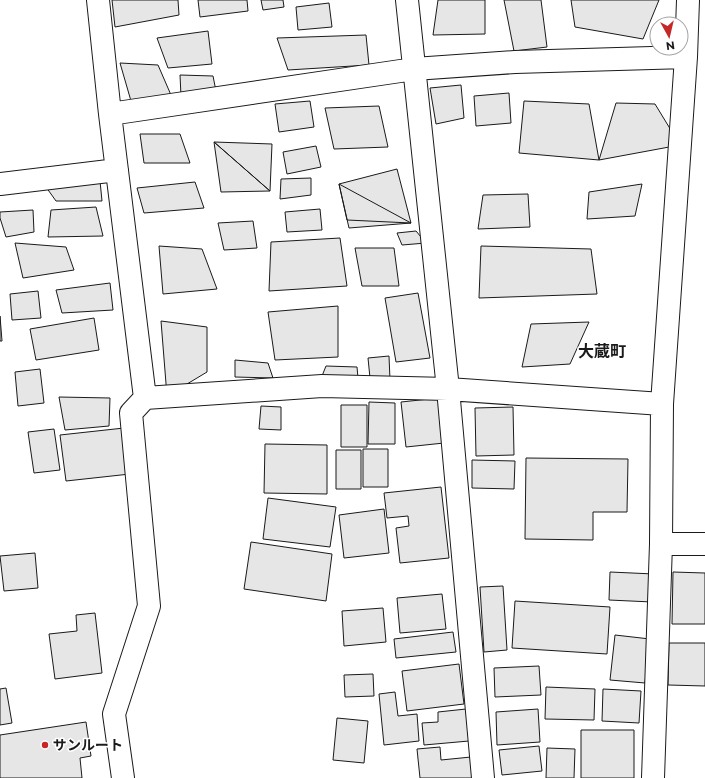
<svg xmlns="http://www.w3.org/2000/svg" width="705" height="778" font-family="Montserrat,'Noto Sans JP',sans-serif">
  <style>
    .building { fill: #e6e6e6; stroke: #1a1a1a }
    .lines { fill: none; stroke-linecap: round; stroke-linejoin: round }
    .minor-casing { stroke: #1a1a1a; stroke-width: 24 }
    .minor { stroke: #fff; stroke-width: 22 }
    .poi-dot { fill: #c62828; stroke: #fff; stroke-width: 1.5 }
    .labels { text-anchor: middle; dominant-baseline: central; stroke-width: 3; stroke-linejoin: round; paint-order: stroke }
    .poi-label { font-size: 14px; font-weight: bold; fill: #1a1a1a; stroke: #fff; text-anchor: start }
    .quarter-label { font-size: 16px; font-weight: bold; fill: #1a1a1a; stroke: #fff }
  </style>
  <rect width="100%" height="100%" fill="#fff"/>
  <path class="building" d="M 112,0 L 178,0 L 179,15 L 115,27 Z
    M 198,0 L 247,0 L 248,11 L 200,17 Z
    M 261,0 L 283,0 L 284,7 L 263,10 Z
    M 438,0 L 485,0 L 485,34 L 433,35 Z
    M 504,0 L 541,0 L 547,47 L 514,51 Z
    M 571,0 L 659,0 L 643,39 L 575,27 Z
    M 329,3 L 332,27 L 298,30 L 296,7 Z
    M 208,31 L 212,64 L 168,68 L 157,38 Z
    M 366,35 L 369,65 L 288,70 L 277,38 Z
    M 120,63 L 158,65 L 171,95 L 131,101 Z
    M 180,75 L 213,76 L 216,91 L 181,96 Z
    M 461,85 L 464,118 L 436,124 L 430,88 Z
    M 509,93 L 511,123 L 476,126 L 474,96 Z
    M 310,101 L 314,127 L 279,132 L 275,104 Z
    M 524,101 L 589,104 L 599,160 L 519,153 Z
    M 616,103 L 655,104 L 680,145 L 599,160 Z
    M 379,106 L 388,147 L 334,149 L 325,108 Z
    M 140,134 L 180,134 L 190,163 L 144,163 Z
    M 214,142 L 272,144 L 270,191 Z
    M 214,142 L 270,191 L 221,192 Z
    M 316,146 L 321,167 L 287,174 L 283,152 Z
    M 397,169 L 411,223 L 349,228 L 339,184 Z
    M 311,178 L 311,195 L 280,199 L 281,179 Z
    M 100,181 L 102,201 L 56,201 L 46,187 Z
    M 195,182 L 204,208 L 144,213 L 137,188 Z
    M 339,184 L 411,223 L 347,220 Z
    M 642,184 L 635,216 L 587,219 L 589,192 Z
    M 528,194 L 530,227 L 478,229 L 483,195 Z
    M 96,207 L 103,236 L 48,237 L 51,210 Z
    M 320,209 L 322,230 L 287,232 L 285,212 Z
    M 33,210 L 34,232 L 6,237 L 0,218 L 0,212 Z
    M 253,221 L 257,248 L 224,250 L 218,223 Z
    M 416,231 L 426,243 L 402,245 L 397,233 Z
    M 340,238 L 347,286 L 269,291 L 271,242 Z
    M 15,243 L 66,247 L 74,270 L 23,278 Z
    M 159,246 L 202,249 L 217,289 L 163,294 Z
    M 481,246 L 591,249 L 597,294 L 479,298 Z
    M 355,248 L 394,248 L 399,286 L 362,286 Z
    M 110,283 L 113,310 L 62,313 L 56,290 Z
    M 38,291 L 41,318 L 12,320 L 10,294 Z
    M 418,293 L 430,358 L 396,362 L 385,298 Z
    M 338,306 L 338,357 L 275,360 L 268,312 Z
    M 0,316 L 2,341 L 0,341 Z
    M 94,318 L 99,350 L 36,360 L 30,329 Z
    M 161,321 L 207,327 L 207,372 L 167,396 Z
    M 589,322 L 570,364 L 522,367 L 531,324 Z
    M 389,356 L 390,380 L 370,378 L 368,358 Z
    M 235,360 L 268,363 L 273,378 L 235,377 Z
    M 326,366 L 357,367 L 358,378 L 322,376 Z
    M 40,369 L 44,403 L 18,406 L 15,372 Z
    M 59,397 L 110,398 L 109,426 L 65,430 Z
    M 439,398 L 444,443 L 406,447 L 401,402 Z
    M 369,402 L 395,403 L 395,444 L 368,444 Z
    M 341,405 L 367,405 L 367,447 L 341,447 Z
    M 261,406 L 281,407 L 281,430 L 259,429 Z
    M 513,407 L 514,455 L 476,456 L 475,408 Z
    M 124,428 L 130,474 L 66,481 L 60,435 Z
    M 54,429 L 60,470 L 34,473 L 28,432 Z
    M 265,444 L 327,445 L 327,494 L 264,493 Z
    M 363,449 L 388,449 L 388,487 L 363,487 Z
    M 336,450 L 361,450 L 361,489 L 336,489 Z
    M 526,458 L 628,459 L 627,512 L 593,512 L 593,540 L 525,539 Z
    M 472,460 L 515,461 L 514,489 L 472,488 Z
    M 441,487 L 449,558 L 400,563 L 396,528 L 409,526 L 408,516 L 387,518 L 384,493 Z
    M 268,498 L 336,507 L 330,547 L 263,539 Z
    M 384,509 L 389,553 L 344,558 L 339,515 Z
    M 251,542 L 332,554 L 326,601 L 244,589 Z
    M 35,553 L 38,588 L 4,591 L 0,556 Z
    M 610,572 L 654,574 L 652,602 L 609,600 Z
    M 673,572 L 705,573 L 705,624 L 672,624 Z
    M 503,586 L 507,650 L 484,652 L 480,587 Z
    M 442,594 L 446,629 L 400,633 L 397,598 Z
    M 515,601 L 610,607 L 607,654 L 512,648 Z
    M 383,608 L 386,642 L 344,646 L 342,611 Z
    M 95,613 L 102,673 L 55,679 L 49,634 L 77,631 L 76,615 Z
    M 453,632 L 456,652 L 396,658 L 394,639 Z
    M 615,635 L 650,639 L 645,683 L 610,680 Z
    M 669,643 L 705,643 L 705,686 L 668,685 Z
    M 459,664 L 464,704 L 407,711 L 402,671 Z
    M 539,666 L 541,695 L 495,697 L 494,668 Z
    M 373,674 L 374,696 L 345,697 L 344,675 Z
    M 546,687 L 595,689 L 594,720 L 545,719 Z
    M 6,688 L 12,723 L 0,725 L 0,689 Z
    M 603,689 L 641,691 L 639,723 L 602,721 Z
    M 395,692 L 398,716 L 417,714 L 419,741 L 384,745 L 379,694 Z
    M 466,709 L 469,741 L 424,745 L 422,723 L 438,722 L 438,712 Z
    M 538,709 L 540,742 L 497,745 L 496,712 Z
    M 337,718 L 368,721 L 364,763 L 333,760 Z
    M 86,722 L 91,756 L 80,758 L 82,778 L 0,778 L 0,735 Z
    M 581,730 L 634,730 L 634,778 L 581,778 Z
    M 539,746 L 542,771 L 502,775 L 499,750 Z
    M 440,747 L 441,760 L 471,757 L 473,778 L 420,778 L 417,749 Z
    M 547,748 L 575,749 L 574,778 L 546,778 Z"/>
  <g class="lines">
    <defs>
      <path id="minor" d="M 98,0 L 110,114 L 145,398
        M 407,0 L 448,389 L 483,778
        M 110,114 L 414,69 L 515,62 L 686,57
        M 0,184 L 117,170
        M 661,544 L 705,544
        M 123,778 L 114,714 L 149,606 L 131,413 L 145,398 L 322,386 L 448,389 L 662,404
        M 653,778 L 661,544 L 662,404 L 686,57 L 688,0"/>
    </defs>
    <use href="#minor" class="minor-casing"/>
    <use href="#minor" class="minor"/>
  </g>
  <circle class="poi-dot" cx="45" cy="745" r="4"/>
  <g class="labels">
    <g class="poi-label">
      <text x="53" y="745">サンルート</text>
    </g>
    <g class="quarter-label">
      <text x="602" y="351">大蔵町</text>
    </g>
  </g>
  <g transform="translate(669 36) rotate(172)"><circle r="19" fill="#ffffff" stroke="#a3a3a3"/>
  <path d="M0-3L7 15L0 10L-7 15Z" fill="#c62828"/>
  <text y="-6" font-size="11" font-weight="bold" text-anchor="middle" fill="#1a1a1a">N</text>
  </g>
</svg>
